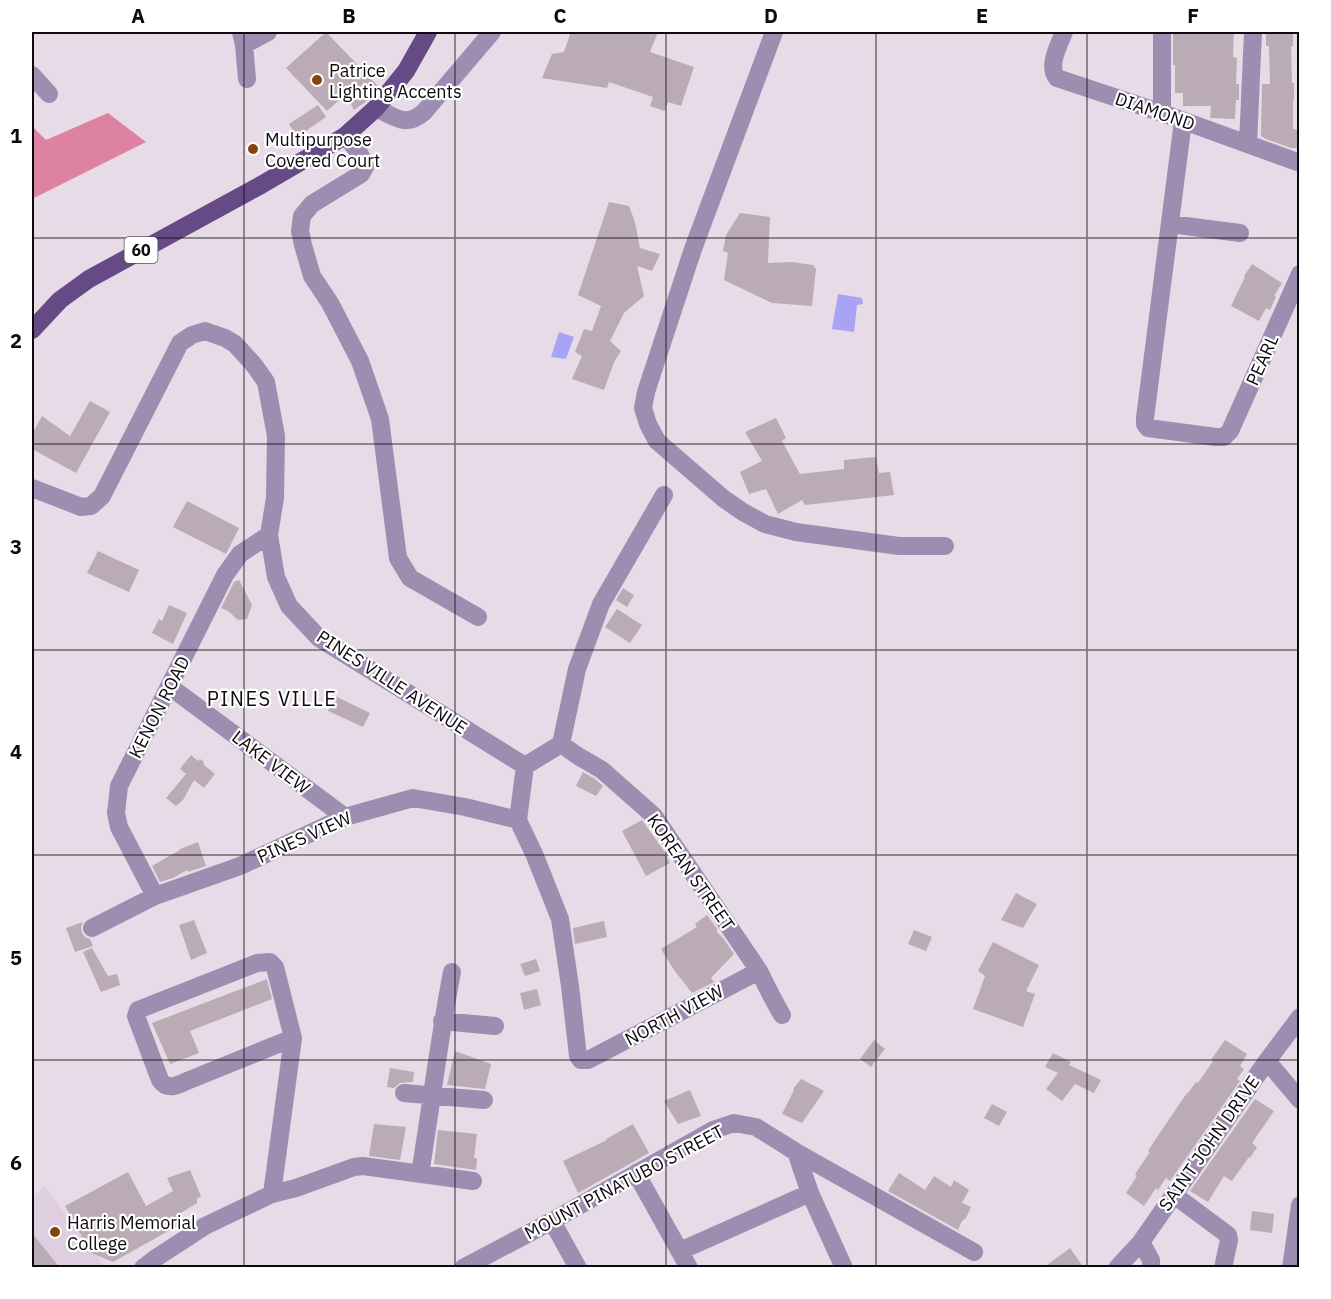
<svg xmlns="http://www.w3.org/2000/svg" width="1331" height="1299" font-family="'IBM Plex Sans',sans-serif">
  <style>
    .built { fill: #dfcee1 }
    .forest { fill: #dd82a1 }
    .water { fill: #a9a3f6 }
    .building { fill: #bbabb5 }
    .lines { fill: none; stroke-linecap: round; stroke-linejoin: round }
    .minor { stroke: #9d8eb1; stroke-width: 18 }
    .major { stroke: #664a86; stroke-width: 18 }
    .grid { fill: none; stroke: #0d0a0e; stroke-width: 1.5; stroke-opacity: 0.55 }
    .poi-dot { fill: #84430e; stroke: #fff; stroke-width: 2 }
    .labels { text-anchor: middle; dominant-baseline: central; stroke-width: 4.5; stroke-linejoin: round; paint-order: stroke }
    .shield { fill: #fff; stroke: #565456; stroke-width: 1.5 }
    .shield-label { font-size: 16px; font-weight: bold; fill: #0d0a0e }
    .poi-label { font-size: 18px; fill: #0d0a0e; stroke: #fff; text-anchor: start }
    .street-label { font-size: 18px; fill: #0d0a0e; stroke: #fff }
    .neighbourhood-label { font-size: 20px; letter-spacing: 1.5px; fill: #0d0a0e; stroke: #fff }
    .neatline { fill: none; stroke: #0d0a0e; stroke-width: 2 }
    .grid-label { font-size: 20px; text-anchor: middle; font-weight: bold; fill: #0d0a0e }
  </style>
  <rect width="100%" height="100%" fill="#e7dbe8"/>
  <path class="built" d="M 44,1186 L 105,1267 L 32,1267 L 32,1197 Z"/>
  <path class="forest" d="M 108,113 L 146,142 L 32,199 L 32,126 L 46,140 Z"/>
  <path class="water" d="M 838,294 L 862,298 L 863,304 L 857,305 L 854,332 L 832,329 Z
    M 559,332 L 574,337 L 566,359 L 551,357 Z"/>
  <path class="building" d="M 326,32 L 379,87 L 368,100 L 354,110 L 346,94 L 327,111 L 286,68 Z
    M 571,32 L 658,32 L 650,52 L 694,67 L 681,106 L 668,102 L 665,111 L 650,106 L 653,97 L 609,82 L 607,88 L 542,78 L 552,54 L 564,52 Z
    M 1173,32 L 1234,32 L 1233,57 L 1237,58 L 1236,84 L 1239,84 L 1239,100 L 1236,100 L 1235,119 L 1210,118 L 1211,106 L 1183,106 L 1183,93 L 1175,93 L 1175,65 L 1173,65 Z
    M 1266,32 L 1293,32 L 1293,46 L 1291,46 L 1292,83 L 1294,83 L 1294,100 L 1293,100 L 1293,129 L 1299,130 L 1299,148 L 1291,148 L 1266,139 L 1261,136 L 1262,84 L 1270,84 L 1269,46 L 1266,46 Z
    M 318,105 L 326,117 L 297,137 L 289,124 Z
    M 609,202 L 629,206 L 635,222 L 640,248 L 660,254 L 652,271 L 637,266 L 644,296 L 624,313 L 610,341 L 621,351 L 614,362 L 604,390 L 572,379 L 582,356 L 575,352 L 584,329 L 592,331 L 601,306 L 578,295 Z
    M 740,213 L 770,217 L 768,263 L 792,262 L 813,265 L 816,269 L 812,306 L 772,303 L 724,280 L 728,253 L 723,251 L 726,235 Z
    M 1252,264 L 1282,283 L 1274,296 L 1276,297 L 1270,310 L 1266,308 L 1259,321 L 1231,306 L 1245,277 L 1244,276 Z
    M 90,401 L 110,412 L 76,473 L 32,449 L 32,434 L 42,416 L 70,436 Z
    M 776,418 L 786,438 L 782,441 L 800,474 L 844,469 L 844,460 L 876,457 L 879,473 L 890,472 L 894,495 L 805,505 L 802,500 L 778,514 L 766,489 L 749,494 L 740,472 L 762,461 L 745,432 Z
    M 187,501 L 239,528 L 226,554 L 173,527 Z
    M 98,551 L 139,570 L 129,592 L 87,573 Z
    M 239,580 L 252,605 L 247,619 L 238,620 L 228,611 L 221,608 L 234,582 Z
    M 623,588 L 634,595 L 627,607 L 616,600 Z
    M 169,605 L 187,613 L 173,644 L 152,633 L 159,619 L 162,621 Z
    M 617,609 L 642,625 L 630,643 L 605,627 Z
    M 335,696 L 370,713 L 363,727 L 328,711 Z
    M 191,755 L 198,761 L 200,759 L 204,762 L 203,764 L 215,774 L 204,788 L 194,780 L 183,800 L 176,806 L 166,798 L 186,774 L 180,769 Z
    M 583,772 L 595,779 L 603,786 L 596,796 L 576,786 Z
    M 642,820 L 664,851 L 670,863 L 646,876 L 622,831 Z
    M 198,842 L 206,866 L 188,872 L 187,870 L 173,878 L 160,882 L 152,866 L 180,850 L 180,849 Z
    M 1016,893 L 1037,904 L 1023,928 L 1001,920 Z
    M 707,915 L 718,930 L 716,931 L 723,938 L 734,954 L 711,978 L 714,982 L 692,993 L 674,970 L 661,949 L 697,927 L 695,924 Z
    M 194,920 L 207,953 L 191,960 L 179,925 Z
    M 604,921 L 607,937 L 575,944 L 573,928 Z
    M 83,922 L 81,927 L 82,933 L 85,937 L 90,939 L 93,946 L 75,952 L 66,928 Z
    M 914,930 L 932,937 L 926,951 L 908,944 Z
    M 993,942 L 1039,965 L 1026,991 L 1035,994 L 1023,1027 L 973,1009 L 985,976 L 978,971 Z
    M 92,948 L 108,976 L 117,974 L 120,985 L 101,992 L 83,952 Z
    M 536,959 L 540,971 L 525,976 L 520,964 Z
    M 267,979 L 272,999 L 190,1031 L 199,1053 L 170,1064 L 152,1023 Z
    M 537,989 L 541,1005 L 524,1010 L 520,993 Z
    M 874,1040 L 885,1049 L 871,1067 L 860,1059 Z
    M 1225,1040 L 1247,1054 L 1240,1066 L 1244,1069 L 1237,1079 L 1240,1081 L 1170,1181 L 1166,1178 L 1158,1190 L 1156,1188 L 1144,1206 L 1126,1193 L 1137,1176 L 1135,1174 L 1150,1152 L 1148,1151 L 1155,1140 L 1187,1093 L 1188,1093 L 1196,1082 L 1198,1083 L 1213,1061 L 1211,1060 Z
    M 455,1051 L 491,1064 L 485,1089 L 447,1085 Z
    M 1053,1053 L 1071,1062 L 1069,1065 L 1101,1080 L 1094,1093 L 1075,1084 L 1062,1101 L 1046,1089 L 1058,1073 L 1045,1067 Z
    M 390,1068 L 414,1072 L 413,1082 L 400,1083 L 394,1088 L 387,1087 Z
    M 801,1079 L 824,1091 L 802,1123 L 782,1114 L 794,1090 L 793,1089 Z
    M 690,1090 L 701,1116 L 678,1124 L 664,1101 Z
    M 1255,1099 L 1274,1111 L 1252,1143 L 1257,1147 L 1250,1158 L 1249,1157 L 1232,1181 L 1224,1176 L 1208,1202 L 1190,1191 Z
    M 992,1104 L 1007,1112 L 999,1126 L 984,1118 Z
    M 374,1124 L 406,1127 L 400,1160 L 369,1156 Z
    M 633,1124 L 649,1153 L 578,1193 L 563,1161 L 607,1140 L 606,1139 Z
    M 438,1130 L 477,1134 L 474,1158 L 477,1158 L 476,1170 L 434,1164 Z
    M 190,1170 L 201,1196 L 197,1199 L 197,1203 L 176,1216 L 181,1224 L 113,1262 L 91,1253 L 65,1206 L 128,1172 L 146,1206 L 173,1191 L 167,1178 Z
    M 899,1173 L 925,1190 L 934,1176 L 951,1187 L 954,1180 L 969,1190 L 962,1203 L 971,1207 L 966,1218 L 962,1221 L 958,1230 L 888,1191 Z
    M 1252,1211 L 1274,1214 L 1272,1233 L 1250,1230 Z
    M 32,1233 L 60,1268 L 32,1268 Z
    M 1070,1248 L 1084,1268 L 1043,1268 Z"/>
  <g class="lines">
    <path class="minor" d="M 241,32 L 244,45 L 247,79
      M 774,32 L 693,249 L 646,392 L 643,408 L 648,424 L 657,441 L 724,499 L 743,512 L 765,524 L 796,532 L 899,546 L 945,546
      M 1064,32 C 1059,45 1047,66 1057,78 L 1162,113 L 1300,163
      M 244,45 L 268,32
      M 32,75 L 49,94
      M 376,108 C 395,117 406,128 424,112 L 492,32
      M 1162,113 L 1162,32
      M 1183,121 L 1145,418 L 1145,424 L 1148,428 L 1216,437 L 1224,437 L 1230,431 L 1300,274
      M 345,136 C 354,146 362,154 365,167 L 361,174 L 312,204 L 302,216 L 300,231 L 303,245 L 312,276 L 330,303 L 360,361 L 380,419 L 398,558 L 410,578 L 478,617
      M 1248,144 L 1253,32
      M 1170,224 L 1240,233
      M 32,488 L 81,507 L 91,506 L 102,496 L 180,343 L 192,335 L 205,331 L 225,338 L 235,344 L 254,365 L 266,382 L 276,436 L 275,498 L 269,535 L 276,577 L 289,606 L 319,638 L 525,766
      M 169,686 L 345,817
      M 561,744 L 578,756 L 602,770 L 654,816 L 759,971 L 772,997 L 782,1015
      M 561,744 L 577,669 L 601,604 L 664,495
      M 525,766 L 561,744
      M 518,820 L 525,766
      M 155,896 L 119,827 L 116,813 L 119,786 L 225,575 L 240,554 L 269,535
      M 92,928 L 155,896 L 240,866 L 345,817 L 413,798 L 465,807 L 518,820 L 535,856 L 560,919 L 570,986 L 578,1056 L 581,1060 L 588,1060 L 759,971
      M 442,1021 L 495,1026
      M 1267,1061 L 1300,1100
      M 404,1093 L 484,1100
      M 796,1152 L 810,1193 L 844,1268
      M 636,1173 L 689,1268
      M 420,1174 C 431,1107 439,1039 452,972
      M 272,1194 L 293,1038 L 275,967 L 270,962 L 257,963 L 143,1008 L 138,1010 L 136,1016 L 160,1080 C 167,1091 178,1085 187,1081 L 293,1038
      M 1174,1195 L 1228,1235 L 1229,1240 L 1223,1268
      M 552,1221 L 578,1268
      M 1141,1242 L 1151,1260 L 1151,1268
      M 680,1251 L 810,1193
      M 143,1268 L 156,1258 L 205,1226 L 272,1194 L 296,1188 L 354,1167 L 363,1166 L 473,1181
      M 463,1268 L 552,1221 L 713,1130 L 734,1123 L 756,1127 L 796,1152 L 974,1252
      M 1117,1268 L 1141,1242 L 1267,1061 L 1300,1017
      M 1291,1268 L 1300,1205"/>
    <path class="major" d="M 32,330 L 60,300 L 89,279 L 261,185 L 345,136 L 376,108 L 406,71 L 428,32"/>
  </g>
  <path class="grid" d="M 244,32 L 244,1268M 455,32 L 455,1268M 666,32 L 666,1268M 876,32 L 876,1268M 1087,32 L 1087,1268M 32,238 L 1300,238M 32,444 L 1300,444M 32,650 L 1300,650M 32,855 L 1300,855M 32,1060 L 1300,1060"/>
  <g class="poi-dot">
    <circle cx="317" cy="80" r="6"/>
    <circle cx="253" cy="149" r="6"/>
    <circle cx="55" cy="1232" r="6"/>
  </g>
  <g class="labels">
    <rect class="shield" x="124.5" y="237" width="33" height="26" rx="4.5"/>
    <g class="shield-label">
      <text x="141" y="250">60</text>
    </g>
    <g class="poi-label">
      <text x="329" y="70">Patrice<tspan x="329" dy="21">Lighting Accents</tspan></text>
      <text x="265" y="139">Multipurpose<tspan x="265" dy="21">Covered Court</tspan></text>
      <text x="67" y="1222">Harris Memorial<tspan x="67" dy="21">College</tspan></text>
    </g>
    <g class="street-label">
      <text transform="translate(1155 111) rotate(19)">DIAMOND</text>
      <text transform="translate(1262 360) rotate(-66)">PEARL</text>
      <text transform="translate(392 682) rotate(33)">PINES VILLE AVENUE</text>
      <text transform="translate(159 707) rotate(-63)">KENON ROAD</text>
      <text transform="translate(271 762) rotate(37)">LAKE VIEW</text>
      <text transform="translate(304 837) rotate(-24)">PINES VIEW</text>
      <text transform="translate(691 872) rotate(55)">KOREAN STREET</text>
      <text transform="translate(674 1015) rotate(-28)">NORTH VIEW</text>
      <text transform="translate(1209 1143) rotate(-55)">SAINT JOHN DRIVE</text>
      <text transform="translate(624 1182) rotate(-28)">MOUNT PINATUBO STREET</text>
    </g>
    <g class="neighbourhood-label">
      <text x="272" y="698">PINES VILLE</text>
    </g>
  </g>
  <rect width="1331" height="1299" fill="none" stroke="#ffffff" stroke-width="66"/>
  <rect x="33" y="33" width="1265" height="1233" class="neatline"/>
  <g class="grid-label">
    <text x="138" y="23">A</text>
    <text x="349" y="23">B</text>
    <text x="560" y="23">C</text>
    <text x="771" y="23">D</text>
    <text x="982" y="23">E</text>
    <text x="1193" y="23">F</text>
    <text x="16" y="143">1</text>
    <text x="16" y="348">2</text>
    <text x="16" y="554">3</text>
    <text x="16" y="759">4</text>
    <text x="16" y="965">5</text>
    <text x="16" y="1170">6</text>
  </g>
</svg>
